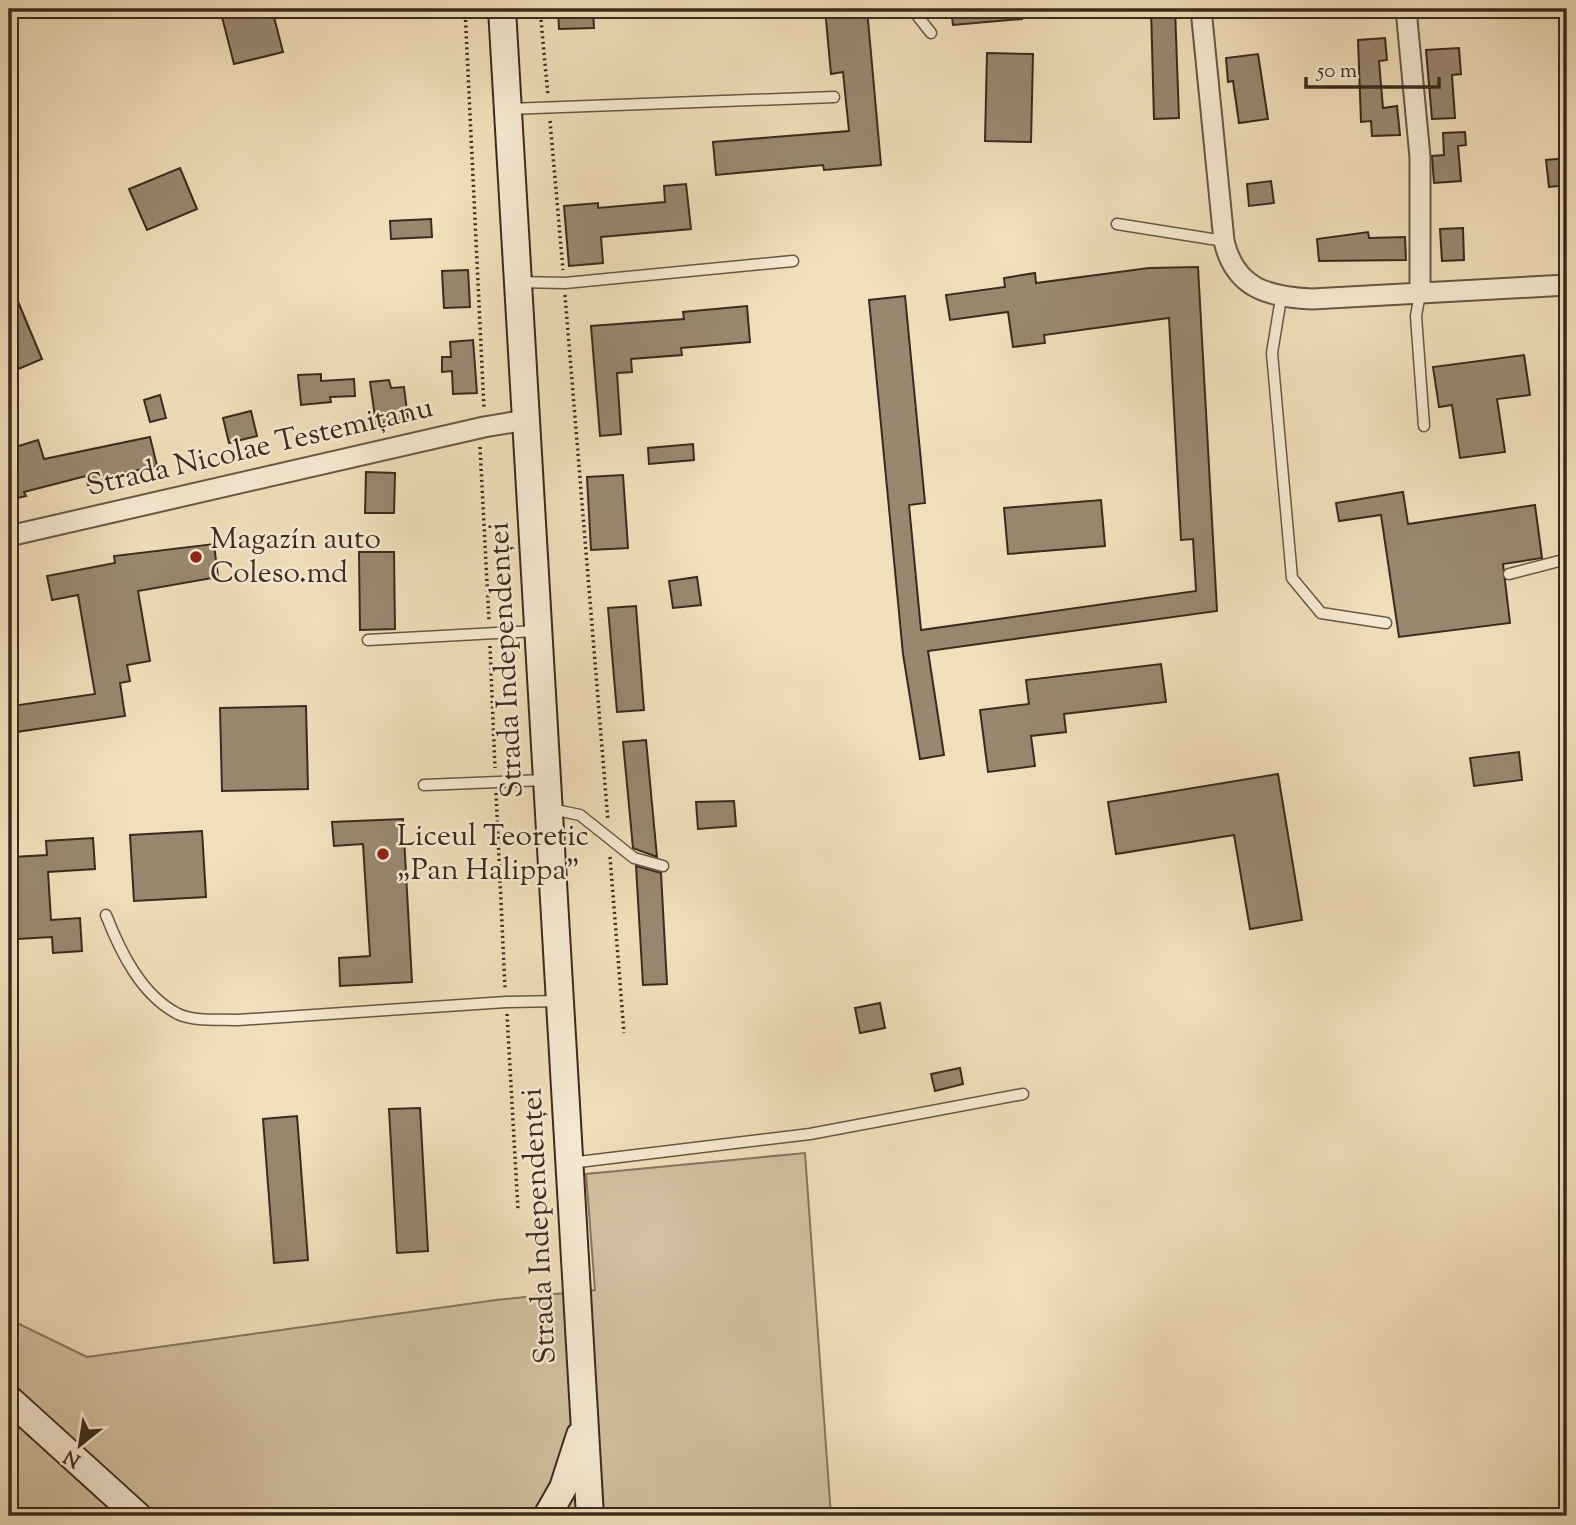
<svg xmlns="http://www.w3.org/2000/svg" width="1576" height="1525" font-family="'Sorts Mill Goudy',serif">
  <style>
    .green { fill: #d2c0a0; stroke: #86755f; stroke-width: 2 }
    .building { fill: #998870; stroke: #3a2a1e; stroke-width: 2 }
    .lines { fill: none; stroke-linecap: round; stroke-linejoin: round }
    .lane-casing { stroke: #685745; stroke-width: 13 }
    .street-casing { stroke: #685745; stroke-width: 23 }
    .secondary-casing { stroke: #3a2a1e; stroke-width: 30 }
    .path { stroke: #3a2a1e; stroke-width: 3.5; stroke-dasharray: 2 3.5; stroke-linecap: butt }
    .lane { stroke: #f6ead3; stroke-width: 10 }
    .street { stroke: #f6ead3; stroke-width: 19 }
    .secondary { stroke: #f6ead3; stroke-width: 26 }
    .poi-dot { fill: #8f2418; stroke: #f6ead3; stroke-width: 2.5 }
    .labels { text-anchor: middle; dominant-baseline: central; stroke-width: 5; stroke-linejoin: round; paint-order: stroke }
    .street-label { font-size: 30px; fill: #3a2a1e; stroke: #f6ead3 }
    .poi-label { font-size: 30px; fill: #3a2a1e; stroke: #f6ead3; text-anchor: start }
  </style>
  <rect width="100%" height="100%" fill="#f1dfbb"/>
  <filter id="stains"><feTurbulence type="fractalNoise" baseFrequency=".00286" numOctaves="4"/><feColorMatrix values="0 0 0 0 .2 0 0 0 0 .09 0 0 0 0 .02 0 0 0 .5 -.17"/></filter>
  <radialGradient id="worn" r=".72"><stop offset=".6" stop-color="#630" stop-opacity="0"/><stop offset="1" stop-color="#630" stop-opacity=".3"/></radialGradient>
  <path class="green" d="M 805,1153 L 831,1516 L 9,1516 L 9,1319 L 87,1357 L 496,1300 L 595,1290 L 586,1174 Z"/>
  <path class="building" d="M 220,9 L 272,9 L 283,52 L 234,64 Z
    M 558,9 L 593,9 L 594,28 L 559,29 Z
    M 825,9 L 867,9 L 881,165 L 824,170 L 823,165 L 716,175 L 713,142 L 849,131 L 843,72 L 831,74 Z
    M 951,9 L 1022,9 L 1022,19 L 953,25 Z
    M 1151,9 L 1175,9 L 1179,118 L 1154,119 Z
    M 1385,38 L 1387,60 L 1379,61 L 1383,108 L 1397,106 L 1400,135 L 1372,136 L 1371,121 L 1361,122 L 1358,40 Z
    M 1459,48 L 1461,74 L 1452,75 L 1455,118 L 1432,119 L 1426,50 Z
    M 987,53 L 1033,54 L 1031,142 L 985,141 Z
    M 1258,54 L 1268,119 L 1239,123 L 1233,81 L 1228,82 L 1226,58 Z
    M 1465,132 L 1466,145 L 1458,146 L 1461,181 L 1434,183 L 1432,156 L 1444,155 L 1443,133 Z
    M 1567,158 L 1567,185 L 1549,187 L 1546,160 Z
    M 180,168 L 197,209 L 147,230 L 129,189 Z
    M 1271,181 L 1274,203 L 1249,206 L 1247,184 Z
    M 686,184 L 691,229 L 601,237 L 603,263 L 569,266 L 564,206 L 598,203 L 598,208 L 665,202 L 664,186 Z
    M 431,219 L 432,237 L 391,239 L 390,221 Z
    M 1463,228 L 1464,260 L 1442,261 L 1440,229 Z
    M 1368,232 L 1369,238 L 1405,237 L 1406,260 L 1319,261 L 1317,239 Z
    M 1198,267 L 1217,611 L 928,651 L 944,755 L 920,759 L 903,654 L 869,300 L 905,296 L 925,503 L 909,505 L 921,630 L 1196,591 L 1193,539 L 1181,540 L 1169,318 L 1044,335 L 1045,343 L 1013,347 L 1008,312 L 950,320 L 946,295 L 1005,287 L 1004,278 L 1035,273 L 1036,283 L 1149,268 Z
    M 468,270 L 470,307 L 444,308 L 442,271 Z
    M 9,280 L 42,359 L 9,373 Z
    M 747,306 L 750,342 L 681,348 L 682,355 L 631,359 L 632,372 L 617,373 L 621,434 L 600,436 L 591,326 L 684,319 L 683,312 Z
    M 473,340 L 477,393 L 453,394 L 452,371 L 442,372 L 442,357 L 451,357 L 450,342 Z
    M 1524,355 L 1530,395 L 1497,399 L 1505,452 L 1460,458 L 1452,405 L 1439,407 L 1433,367 Z
    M 321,374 L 321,381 L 354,379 L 355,396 L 330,397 L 331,402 L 301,405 L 298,375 Z
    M 389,380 L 391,388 L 404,387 L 408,419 L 376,424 L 370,382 Z
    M 160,395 L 166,418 L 150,422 L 144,400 Z
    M 251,411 L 257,436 L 229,443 L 223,418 Z
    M 150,437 L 157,466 L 110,476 L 111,479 L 88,485 L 86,476 L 24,492 L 26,496 L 9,500 L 9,449 L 38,440 L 44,459 Z
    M 693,444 L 694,460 L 649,464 L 648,448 Z
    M 366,472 L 395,473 L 394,513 L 365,513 Z
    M 623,475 L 628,548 L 591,550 L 587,477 Z
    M 1403,492 L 1408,524 L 1535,505 L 1542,558 L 1503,564 L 1510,623 L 1399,637 L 1381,515 L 1339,521 L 1336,503 Z
    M 1101,500 L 1105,546 L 1008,554 L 1004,508 Z
    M 214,544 L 218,577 L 138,591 L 150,661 L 127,665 L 130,681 L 120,683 L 125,716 L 16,732 L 12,706 L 95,694 L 78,595 L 52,600 L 47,576 L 115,563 L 114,556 Z
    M 359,552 L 394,552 L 395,629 L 360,630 Z
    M 697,577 L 701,605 L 673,608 L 669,581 Z
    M 636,606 L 644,710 L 617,712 L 608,608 Z
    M 1161,664 L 1166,702 L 1064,714 L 1066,732 L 1031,736 L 1035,766 L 988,772 L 980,710 L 1029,704 L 1026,680 Z
    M 306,706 L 308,789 L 222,791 L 220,708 Z
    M 646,740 L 657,857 L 633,848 L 623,742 Z
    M 1519,752 L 1522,780 L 1474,786 L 1470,758 Z
    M 1278,774 L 1302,920 L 1250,929 L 1234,835 L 1116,854 L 1108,802 Z
    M 734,801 L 736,826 L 698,829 L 696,802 Z
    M 403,819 L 412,982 L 340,986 L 339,958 L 370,956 L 363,844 L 334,846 L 332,822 Z
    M 202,831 L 206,897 L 134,901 L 130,835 Z
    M 93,838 L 95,869 L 48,872 L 51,920 L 80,918 L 82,951 L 53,953 L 52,937 L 18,939 L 13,857 L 47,855 L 46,841 Z
    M 636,866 L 661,873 L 667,984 L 643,985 Z
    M 880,1003 L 885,1028 L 860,1033 L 855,1008 Z
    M 960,1068 L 963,1084 L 935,1091 L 931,1074 Z
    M 420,1108 L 428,1251 L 397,1253 L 389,1109 Z
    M 297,1116 L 308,1260 L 274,1263 L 263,1119 Z"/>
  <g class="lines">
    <defs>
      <path id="lane" d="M 912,9 L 931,33
        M 508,109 L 834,97
        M 1117,224 L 1224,241
        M 518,282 L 565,283 L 793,261
        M 1420,293 L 1416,316 L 1424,426
        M 1281,298 L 1272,353 L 1292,578 L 1321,613 L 1386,623
        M 1509,574 L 1567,559
        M 368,640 L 535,631
        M 424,785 L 545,780
        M 551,809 L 580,815 L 634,858 L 663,866
        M 106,915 C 120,951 141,995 178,1014 C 196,1022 219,1019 238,1020 L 506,1002 L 559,1001
        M 570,1163 L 810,1134 L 1023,1094"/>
      <path id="street" d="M 1201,9 L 1224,241 C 1235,289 1269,297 1312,299 L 1567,285
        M 1406,9 L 1420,157 L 1420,293
        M 9,536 L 484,427 L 526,420"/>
      <path id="secondary" d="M 502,9 L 590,1516
        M 9,1399 L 138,1516
        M 547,1516 L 563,1488 L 580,1435"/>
    </defs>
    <use href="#lane" class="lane-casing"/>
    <use href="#street" class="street-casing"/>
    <use href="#secondary" class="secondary-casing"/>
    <path class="path" d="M 465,9 L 484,409
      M 540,9 L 548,96
      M 550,121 L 563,270
      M 565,295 L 608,821
      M 480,447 L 489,621
      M 490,646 L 495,768
      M 496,793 L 505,988
      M 610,857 L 624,1033
      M 507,1014 L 518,1210"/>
    <use href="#lane" class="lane"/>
    <use href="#street" class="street"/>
    <use href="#secondary" class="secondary"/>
  </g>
  <g class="poi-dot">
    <circle cx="196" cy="557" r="7"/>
    <circle cx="383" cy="854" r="7"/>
  </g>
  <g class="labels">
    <g class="street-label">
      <text transform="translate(260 448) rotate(-13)">Strada Nicolae Testemițanu</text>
      <text transform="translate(507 660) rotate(-93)">Strada Independenței</text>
      <text transform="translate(540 1226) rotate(-93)">Strada Independenței</text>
    </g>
    <g class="poi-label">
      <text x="210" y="540">Magazín auto<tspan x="210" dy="34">Coleso.md</tspan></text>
      <text x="397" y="837">Liceul Teoretic<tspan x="397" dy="34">„Pan Halippa”</tspan></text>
    </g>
  </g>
  <rect width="1576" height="1525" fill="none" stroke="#f1dfbb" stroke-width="35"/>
  <rect x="10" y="10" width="1555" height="1504" fill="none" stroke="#3a2a1e" stroke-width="3.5"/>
  <rect x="18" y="18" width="1541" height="1490" fill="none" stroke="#3a2a1e" stroke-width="2"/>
  <g transform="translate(80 1445) rotate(210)" stroke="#f6ead3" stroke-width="5" paint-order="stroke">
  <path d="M0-5L12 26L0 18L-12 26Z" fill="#3a2a1e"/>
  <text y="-10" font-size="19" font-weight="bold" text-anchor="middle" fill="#3a2a1e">N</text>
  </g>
  <path d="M1306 77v10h133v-10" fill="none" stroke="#3a2a1e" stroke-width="3.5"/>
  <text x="1317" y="77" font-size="21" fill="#3a2a1e" stroke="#f6ead3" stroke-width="5" paint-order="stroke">50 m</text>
  <rect width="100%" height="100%" filter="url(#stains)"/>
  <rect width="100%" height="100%" fill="url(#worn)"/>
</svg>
